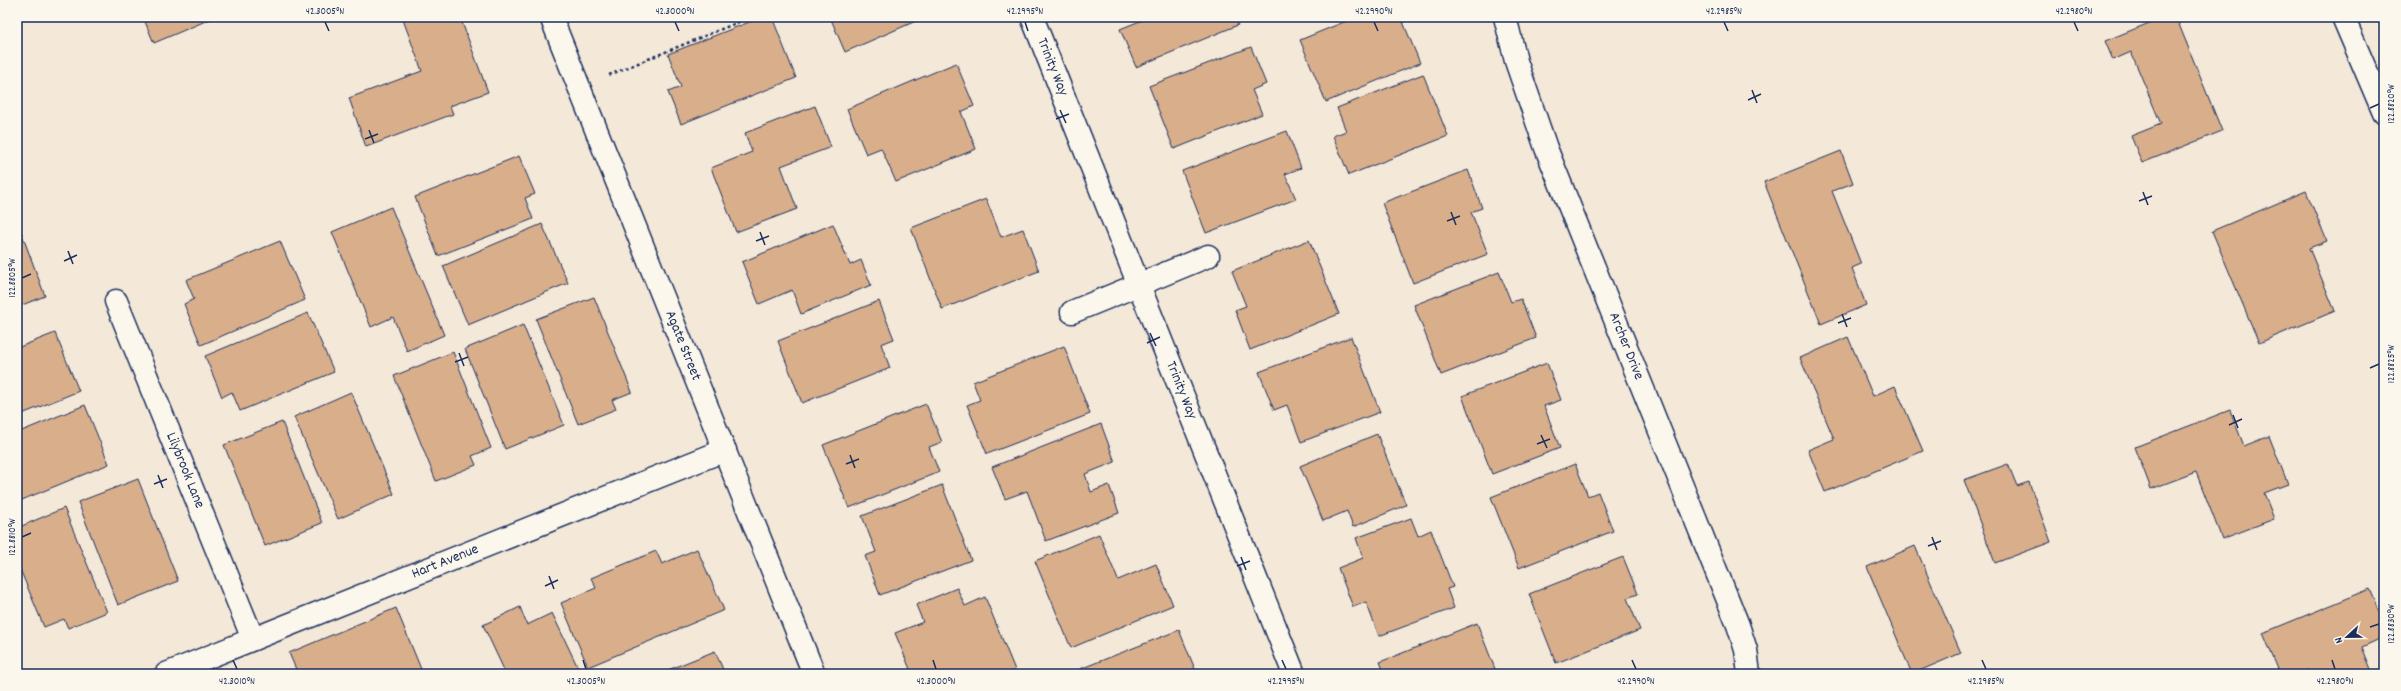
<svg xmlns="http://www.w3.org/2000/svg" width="2401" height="691" font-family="Dekko,sans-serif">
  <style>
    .building { fill: #d9ae8a; stroke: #1b2f5e }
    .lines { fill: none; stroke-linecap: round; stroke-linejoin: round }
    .minor-casing { stroke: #1b2f5e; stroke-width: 25 }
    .path { stroke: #1b2f5e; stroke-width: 2.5; stroke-dasharray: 3 3; stroke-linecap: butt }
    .minor { stroke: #fbf7ec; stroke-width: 22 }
    .ticks { fill: none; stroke: #1b2f5e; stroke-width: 1.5 }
    .labels { text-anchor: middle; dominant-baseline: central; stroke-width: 3.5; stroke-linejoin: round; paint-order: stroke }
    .street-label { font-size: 15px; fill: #1b2f5e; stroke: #fbf7ec }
    .neatline { fill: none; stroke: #1b2f5e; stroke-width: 1.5 }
    .ticks-label { font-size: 10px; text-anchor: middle; fill: #1b2f5e }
  </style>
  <rect width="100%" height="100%" fill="#f4e8d8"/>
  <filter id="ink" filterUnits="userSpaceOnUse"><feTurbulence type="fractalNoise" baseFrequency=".025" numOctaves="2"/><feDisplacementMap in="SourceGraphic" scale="8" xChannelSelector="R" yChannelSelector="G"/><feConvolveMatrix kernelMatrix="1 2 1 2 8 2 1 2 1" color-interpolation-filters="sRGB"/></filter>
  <g filter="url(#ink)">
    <path class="building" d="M 143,17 L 215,17 L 154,43 Z
      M 402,17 L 460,17 L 488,92 L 450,106 L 453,114 L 366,147 L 349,98 L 422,71 Z
      M 762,17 L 772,17 L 796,78 L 681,124 L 668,92 L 681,87 L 668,54 Z
      M 830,17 L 925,17 L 845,52 Z
      M 1144,17 L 1235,17 L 1238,25 L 1136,67 L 1120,29 L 1145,19 Z
      M 1356,17 L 1401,17 L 1420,63 L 1326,102 L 1300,40 Z
      M 2164,17 L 2176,17 L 2222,131 L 2142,163 L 2131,136 L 2161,124 L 2131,52 L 2113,60 L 2105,41 Z
      M 1251,47 L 1266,84 L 1252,90 L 1262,114 L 1174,149 L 1149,86 Z
      M 956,63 L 974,106 L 961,112 L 976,149 L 896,182 L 881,148 L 866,154 L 847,109 Z
      M 1423,74 L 1448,136 L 1349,175 L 1333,136 L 1346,131 L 1337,108 Z
      M 815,106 L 831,147 L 781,166 L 797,209 L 736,232 L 711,168 L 752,152 L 745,133 Z
      M 1287,131 L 1301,168 L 1285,174 L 1296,199 L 1206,233 L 1182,171 Z
      M 1841,151 L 1853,183 L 1832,191 L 1861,264 L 1852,268 L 1866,305 L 1821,324 L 1764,182 Z
      M 519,156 L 535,194 L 525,198 L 533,219 L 438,256 L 415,197 Z
      M 1468,170 L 1482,208 L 1471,212 L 1488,254 L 1413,283 L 1382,203 Z
      M 2306,191 L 2327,241 L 2309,248 L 2335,311 L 2259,343 L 2212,231 Z
      M 986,199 L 1001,237 L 1023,229 L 1039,271 L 942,309 L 911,228 Z
      M 391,207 L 444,335 L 407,351 L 393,317 L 371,327 L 332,232 Z
      M 17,221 L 45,296 L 17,307 Z
      M 542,224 L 568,283 L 468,325 L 443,266 Z
      M 833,224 L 850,265 L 861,260 L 871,285 L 801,314 L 792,290 L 759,304 L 742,262 Z
      M 1309,240 L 1339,314 L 1250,350 L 1235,310 L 1246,306 L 1232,271 Z
      M 280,241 L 305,300 L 201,345 L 184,304 L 194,299 L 186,280 Z
      M 1499,272 L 1511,302 L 1521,299 L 1536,338 L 1441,375 L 1414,305 Z
      M 594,297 L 632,392 L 612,400 L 616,409 L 578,424 L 536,319 Z
      M 879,301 L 894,339 L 881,344 L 890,368 L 802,403 L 778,341 Z
      M 308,313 L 334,372 L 240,411 L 232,392 L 222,397 L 205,356 Z
      M 523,325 L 564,425 L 505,449 L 465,349 Z
      M 55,333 L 79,391 L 17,416 L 17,348 Z
      M 1351,337 L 1380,412 L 1301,442 L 1287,405 L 1274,410 L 1259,372 Z
      M 1848,337 L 1873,396 L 1895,386 L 1923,451 L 1825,492 L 1808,450 L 1834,439 L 1800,358 Z
      M 1064,346 L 1090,414 L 987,454 L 967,405 L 980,400 L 973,382 Z
      M 453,352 L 491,448 L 472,456 L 476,465 L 436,481 L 394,376 Z
      M 1547,363 L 1561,400 L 1544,406 L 1560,448 L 1492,474 L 1462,396 Z
      M 351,392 L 394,494 L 338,519 L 294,417 Z
      M 926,404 L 942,442 L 929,447 L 939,472 L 849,508 L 823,445 Z
      M 85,405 L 109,464 L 17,502 L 17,433 Z
      M 2230,410 L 2244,446 L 2269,436 L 2288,484 L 2264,493 L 2274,519 L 2222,539 L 2196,472 L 2151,489 L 2135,447 Z
      M 282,422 L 322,523 L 265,546 L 224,445 Z
      M 1101,424 L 1115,462 L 1085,474 L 1091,492 L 1109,485 L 1119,513 L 1046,541 L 1027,491 L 1005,499 L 992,467 Z
      M 1377,434 L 1406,505 L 1353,527 L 1347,511 L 1323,521 L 1300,466 Z
      M 1575,464 L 1588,496 L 1598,492 L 1613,531 L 1519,568 L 1491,497 Z
      M 2008,464 L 2017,486 L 2029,482 L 2051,542 L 1995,563 L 1964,480 Z
      M 138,479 L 178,581 L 118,605 L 78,502 Z
      M 942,485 L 971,560 L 880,595 L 865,556 L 876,552 L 862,516 Z
      M 64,508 L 107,612 L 68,628 L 64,619 L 44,627 L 17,562 L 17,528 Z
      M 1411,518 L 1418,536 L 1431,530 L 1453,587 L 1447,589 L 1454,608 L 1379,636 L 1366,602 L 1353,607 L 1338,568 L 1363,558 L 1356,538 Z
      M 1099,534 L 1118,580 L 1156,564 L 1173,605 L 1071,648 L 1035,561 Z
      M 1915,546 L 1961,653 L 1912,674 L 1867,567 Z
      M 697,549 L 724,610 L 588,667 L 561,603 L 596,588 L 591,578 L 656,551 L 662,564 Z
      M 1623,557 L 1638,594 L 1627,598 L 1640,630 L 1556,663 L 1529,594 Z
      M 957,588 L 965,606 L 985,597 L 1015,670 L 1006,674 L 926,674 L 925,672 L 912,674 L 895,633 L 923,622 L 916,605 Z
      M 2370,589 L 2384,622 L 2384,637 L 2362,647 L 2373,674 L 2309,674 L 2308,670 L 2298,674 L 2280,674 L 2263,633 Z
      M 520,607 L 527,625 L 552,613 L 581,674 L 506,674 L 483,625 Z
      M 396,608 L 423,674 L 298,674 L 289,653 Z
      M 1477,623 L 1497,674 L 1385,674 L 1380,662 Z
      M 1179,630 L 1197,674 L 1082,674 L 1080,669 Z
      M 715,651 L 725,674 L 658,674 Z"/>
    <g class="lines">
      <defs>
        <g id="minor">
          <path id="s1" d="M 551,17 L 814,674"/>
          <path id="s2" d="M 1032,17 L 1294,674"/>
          <path id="s3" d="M 1505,17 L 1516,61 L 1546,148 L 1738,625 L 1746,650 L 1749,674"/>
          <path d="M 2343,17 L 2384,113"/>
          <path id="s4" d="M 116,301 L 253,639"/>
          <path d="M 1072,312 L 1208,256"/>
          <path id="s5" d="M 166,674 L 725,450"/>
        </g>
      </defs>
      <use href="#minor" class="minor-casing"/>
      <path class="path" d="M 609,75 L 751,17"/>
      <use href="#minor" class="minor"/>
    </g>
  </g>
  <path class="ticks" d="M 325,22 L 329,31M 675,22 L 679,31M 1025,22 L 1028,31M 1374,22 L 1378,31M 1724,22 L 1728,31M 2074,22 L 2078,31M 1752,90 L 1757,103M 1748,100 L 1761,94M 2370,108 L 2379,104M 1060,110 L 1066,123M 1056,119 L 1069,114M 369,130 L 374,143M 365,139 L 378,134M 2143,192 L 2148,205M 2139,201 L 2152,196M 1451,212 L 1456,225M 1447,221 L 1460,216M 760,232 L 765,245M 756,241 L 769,236M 68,251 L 73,264M 64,261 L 77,255M 22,278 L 31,274M 1842,314 L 1847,327M 1838,323 L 1851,318M 1150,333 L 1156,346M 1147,343 L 1160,337M 459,353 L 464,366M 455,362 L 468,357M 2370,368 L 2379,364M 2233,415 L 2238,428M 2229,425 L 2242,419M 1541,435 L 1547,448M 1537,444 L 1550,439M 850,455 L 855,468M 846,464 L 859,459M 158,475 L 163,488M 154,484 L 167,479M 22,537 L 31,533M 1932,537 L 1937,550M 1928,546 L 1941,541M 1241,557 L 1246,570M 1237,566 L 1250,561M 549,576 L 554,589M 545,586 L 558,580M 2370,627 L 2379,624M 233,660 L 237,669M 583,660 L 586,669M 933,660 L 936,669M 1282,660 L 1286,669M 1632,660 L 1636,669M 1982,660 L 1986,669M 2332,660 L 2335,669"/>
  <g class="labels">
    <g class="street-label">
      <text stroke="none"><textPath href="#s2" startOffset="54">Trinity Way</textPath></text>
      <text stroke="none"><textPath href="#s1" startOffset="354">Agate Street</textPath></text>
      <text stroke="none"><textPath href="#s3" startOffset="351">Archer Drive</textPath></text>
      <text stroke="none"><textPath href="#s2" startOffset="402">Trinity Way</textPath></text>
      <text stroke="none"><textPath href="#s4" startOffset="183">Lilybrook Lane</textPath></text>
      <text stroke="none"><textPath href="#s5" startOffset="301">Hart Avenue</textPath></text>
    </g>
  </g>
  <rect width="2401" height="691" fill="none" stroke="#fbf7ec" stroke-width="44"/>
  <g transform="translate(2347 637) rotate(248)" stroke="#fbf7ec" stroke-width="3" paint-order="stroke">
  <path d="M0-3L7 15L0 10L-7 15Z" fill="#1b2f5e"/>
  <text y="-6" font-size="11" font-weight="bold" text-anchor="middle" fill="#1b2f5e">N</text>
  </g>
  <rect x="22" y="22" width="2357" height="647" class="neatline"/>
  <g class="ticks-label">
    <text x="325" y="14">42.3005°N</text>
    <text x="675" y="14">42.3000°N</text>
    <text x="1025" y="14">42.2995°N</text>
    <text x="1374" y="14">42.2990°N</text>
    <text x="1724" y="14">42.2985°N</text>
    <text x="2074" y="14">42.2980°N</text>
    <text transform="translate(2390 104) rotate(-90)" y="4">122.8820°W</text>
    <text transform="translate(11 278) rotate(-90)" y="4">122.8805°W</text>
    <text transform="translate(2390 364) rotate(-90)" y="4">122.8825°W</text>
    <text transform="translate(11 537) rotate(-90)" y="4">122.8810°W</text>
    <text transform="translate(2390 624) rotate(-90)" y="4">122.8830°W</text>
    <text x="237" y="684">42.3010°N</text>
    <text x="586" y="684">42.3005°N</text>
    <text x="936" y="684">42.3000°N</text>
    <text x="1286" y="684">42.2995°N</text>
    <text x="1636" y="684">42.2990°N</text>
    <text x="1986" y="684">42.2985°N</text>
    <text x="2335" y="684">42.2980°N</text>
  </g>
</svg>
